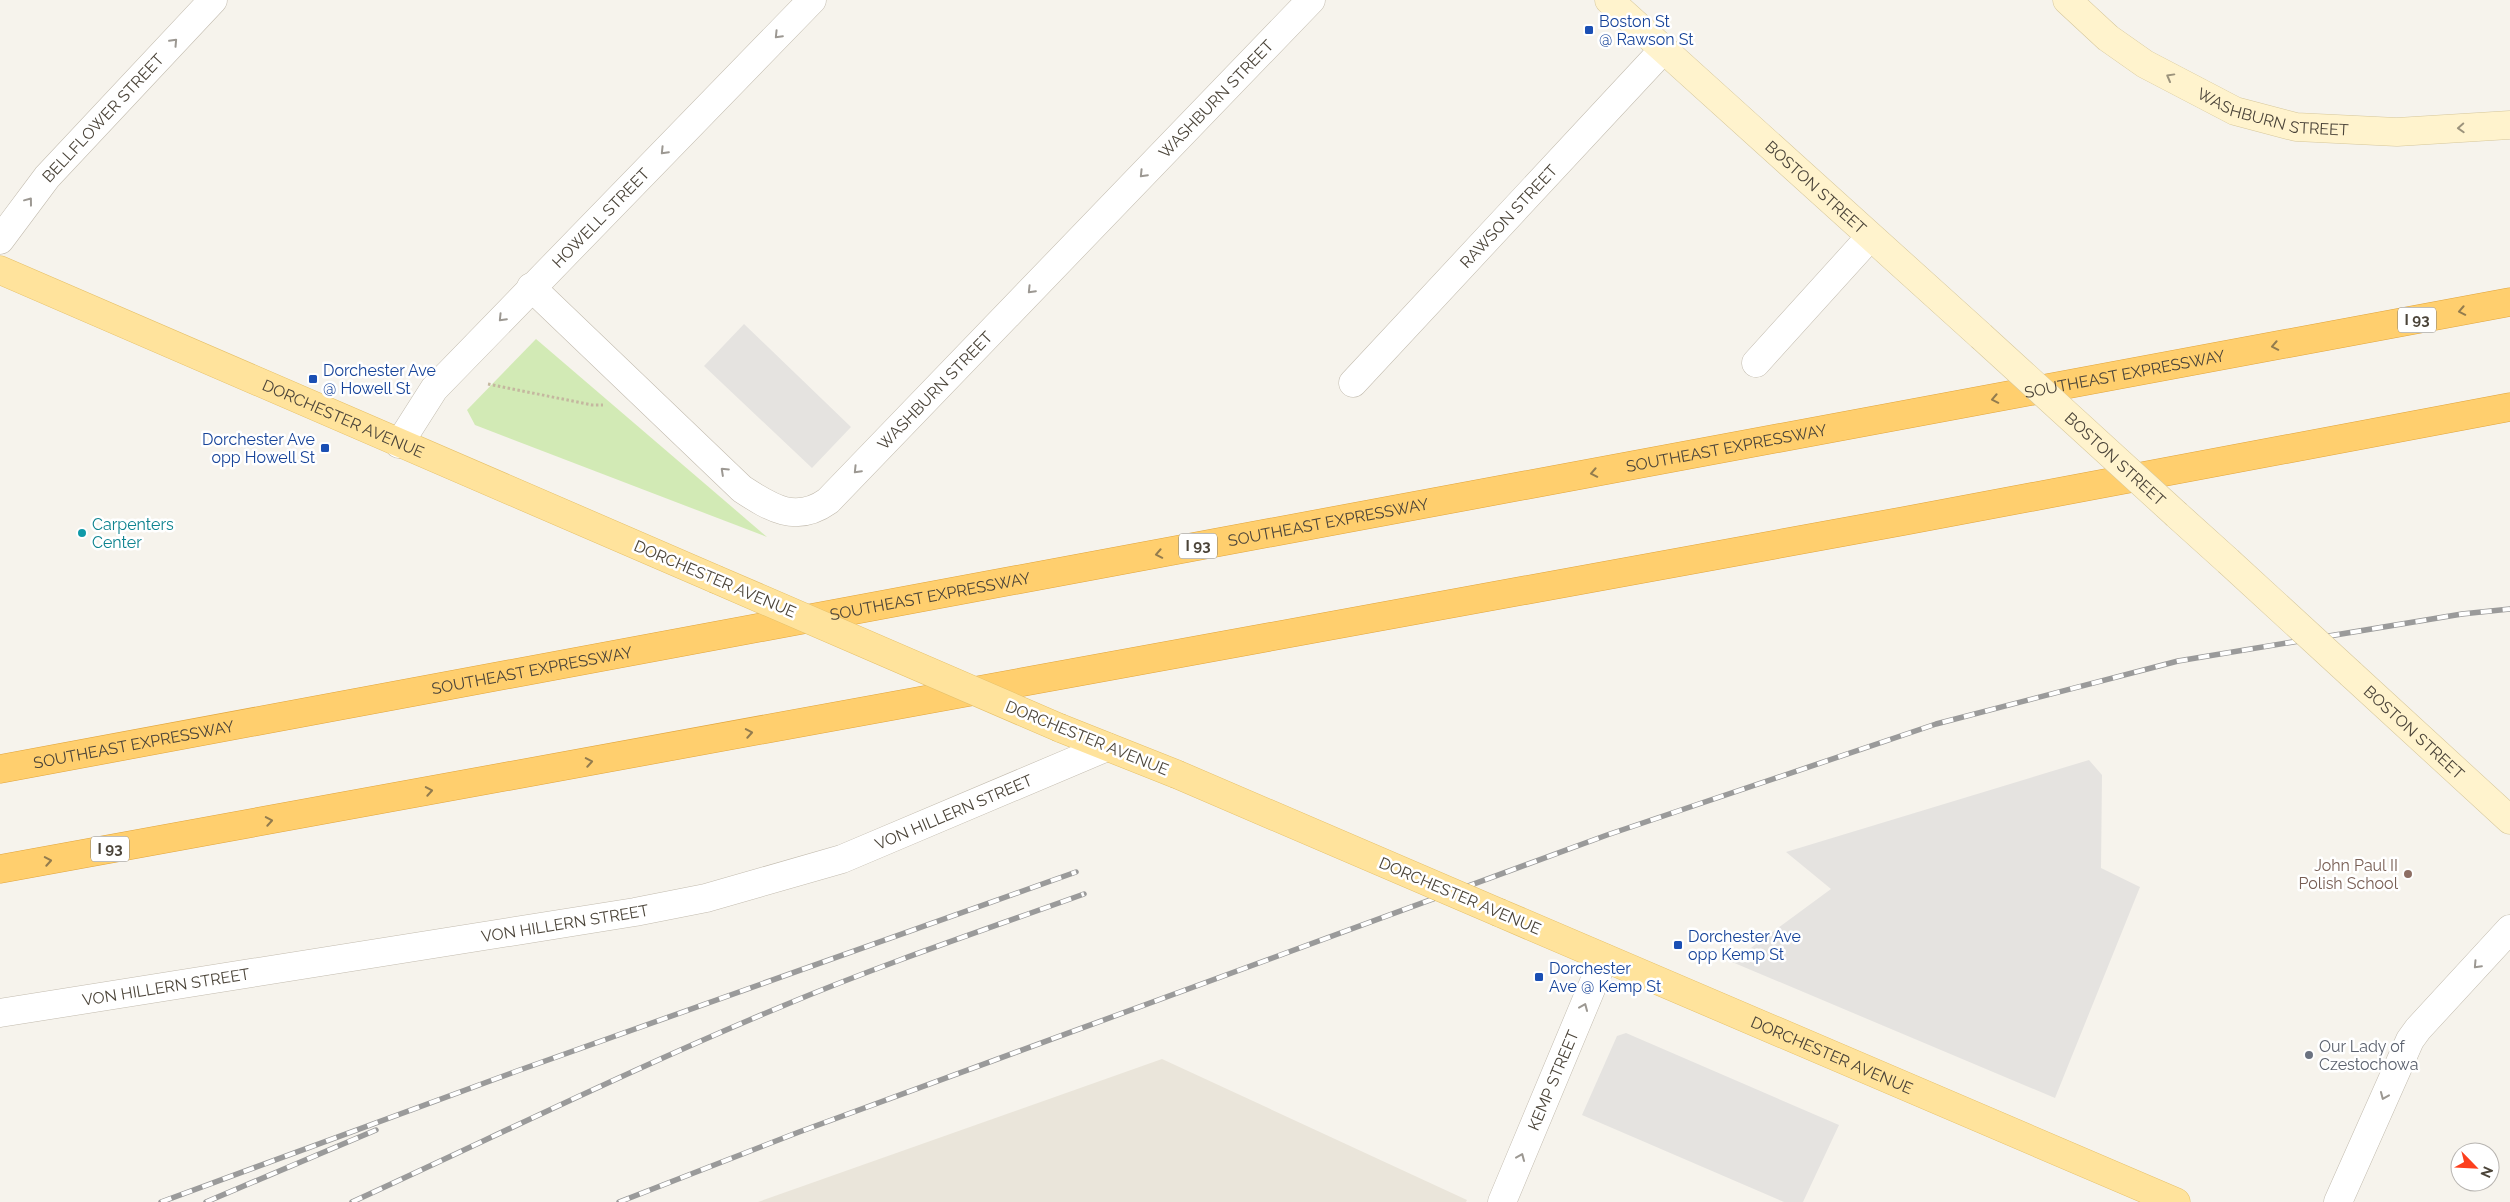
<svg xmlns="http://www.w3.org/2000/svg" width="2510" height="1202" font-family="Raleway,sans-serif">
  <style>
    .residential { fill: #eae5da }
    .green { fill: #d2eab5 }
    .parking { fill: #e5e3e0 }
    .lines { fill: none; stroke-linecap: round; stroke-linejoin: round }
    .minor-casing { stroke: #c2bbae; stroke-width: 29 }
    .secondary-casing { stroke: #d6c79b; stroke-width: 29 }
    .primary-casing { stroke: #e6c16a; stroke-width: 29 }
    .motorway-casing { stroke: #e0a43c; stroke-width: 29 }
    .path { stroke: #c4b79f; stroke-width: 3; stroke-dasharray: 2.5 2.5; stroke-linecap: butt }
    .minor { stroke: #fff; stroke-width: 28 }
    .secondary { stroke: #fff3cd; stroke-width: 28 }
    .primary { stroke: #ffe39c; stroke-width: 28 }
    .motorway { stroke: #ffcf6e; stroke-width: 28 }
    .rail-casing { stroke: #9a9a9a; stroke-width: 5.5 }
    .rail { stroke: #fff; stroke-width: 4; stroke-dasharray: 11; stroke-linecap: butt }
    .secondary-bridge-casing { stroke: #d6c79b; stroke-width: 29; stroke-linecap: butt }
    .primary-bridge-casing { stroke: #e6c16a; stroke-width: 29; stroke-linecap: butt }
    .secondary-bridge { stroke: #fff3cd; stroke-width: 28 }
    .primary-bridge { stroke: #ffe39c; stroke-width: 28 }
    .oneway { stroke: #9c9892 }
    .oneway2 { stroke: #9c937c }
    .oneway3 { stroke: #937c4e }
    .transit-dot { fill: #1a4fb4; stroke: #fff; stroke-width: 2 }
    .culture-dot { fill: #0f9aa8; stroke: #fff; stroke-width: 2 }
    .education-dot { fill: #8d6e63; stroke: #fff; stroke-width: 2 }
    .worship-dot { fill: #6b7280; stroke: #fff; stroke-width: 2 }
    .labels { text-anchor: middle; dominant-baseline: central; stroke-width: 5; stroke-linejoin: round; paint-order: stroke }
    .shield { fill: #fff; stroke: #817c74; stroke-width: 1 }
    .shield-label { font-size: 15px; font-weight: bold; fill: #4b4439 }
    .transit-label { font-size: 16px; fill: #164399; stroke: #fff; text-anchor: start }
    .street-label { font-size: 16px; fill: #4b4439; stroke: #fff }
    .culture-label { font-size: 16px; fill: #0d838f; stroke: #fff; text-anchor: start }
    .education-label { font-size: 16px; fill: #785e54; stroke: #fff; text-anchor: end }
    .worship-label { font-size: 16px; fill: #5b616d; stroke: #fff; text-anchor: start }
  </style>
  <rect width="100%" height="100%" fill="#f6f3ec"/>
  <path class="residential" d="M 1162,1059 L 1467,1200 L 1466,1202 L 758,1202 Z"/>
  <path class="green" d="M 536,339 L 767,537 L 475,425 L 467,410 Z"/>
  <path class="parking" d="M 744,324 L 851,427 L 812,468 L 704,366 Z
    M 2089,760 L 2102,775 L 2101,868 L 2140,887 L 2055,1098 L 1732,962 L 1831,889 L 1786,852 Z
    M 1626,1033 L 1839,1125 L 1803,1202 L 1784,1202 L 1582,1115 L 1617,1036 Z"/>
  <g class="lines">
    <defs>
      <g id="minor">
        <path id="s1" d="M 0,240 L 47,177 L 213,0"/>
        <path id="s2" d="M 531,287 L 742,489 C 771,508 796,524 828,501 L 1311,0"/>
        <path d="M 1756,363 L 1870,237"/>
        <path id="s3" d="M 1353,383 L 1663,50"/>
        <path id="s4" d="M 399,444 L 434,389 L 812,0"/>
        <path id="s5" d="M 0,1013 L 635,912 L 706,898 L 842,859 L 1107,747"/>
        <path id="s6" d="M 1502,1202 L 1604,958"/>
        <path d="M 2338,1202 L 2410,1040 L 2418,1029 L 2510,929"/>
      </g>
      <g id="secondary">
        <path id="s7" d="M 1609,0 L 1981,336"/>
        <path id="s8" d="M 2067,0 L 2108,38 L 2145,64 L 2235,111 L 2296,127 L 2397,132 L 2510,125"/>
        <path d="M 2177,515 L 2228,561"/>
        <path id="s9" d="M 2351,674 L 2510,820"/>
      </g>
      <g id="primary">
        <path id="s10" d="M 0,270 L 715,579"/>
        <path d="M 1060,728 L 1176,774"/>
        <path id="s11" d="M 1500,913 L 2176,1202"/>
      </g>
      <g id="motorway">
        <path id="s12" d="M 0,769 L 2510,302"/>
        <path d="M 0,869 L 1904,521 L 2510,407"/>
      </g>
    </defs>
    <use href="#minor" class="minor-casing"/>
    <use href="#secondary" class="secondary-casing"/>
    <use href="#primary" class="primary-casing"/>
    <use href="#motorway" class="motorway-casing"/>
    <path class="path" d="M 488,384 L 592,405 L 603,405"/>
    <use href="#minor" class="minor"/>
    <use href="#secondary" class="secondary"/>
    <use href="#primary" class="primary"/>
    <use href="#motorway" class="motorway"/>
    <defs>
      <path id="rail" d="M 161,1202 L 517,1071 L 1076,872
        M 206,1202 L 376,1130
        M 352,1202 C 496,1136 638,1066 785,1005 C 883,964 984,930 1084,894
        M 619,1202 L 799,1132 L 1607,835 L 1936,724 L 2178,661 L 2462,614 L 2510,609"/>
    </defs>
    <use href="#rail" class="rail-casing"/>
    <use href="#rail" class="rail"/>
    <defs>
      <g id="secondary-bridge">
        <path id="s13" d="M 1981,336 L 2177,515"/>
        <path d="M 2228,561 L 2351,674"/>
      </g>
      <path id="primary-bridge" d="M 715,579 L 1060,728
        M 1176,774 L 1500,913"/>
    </defs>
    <use href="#secondary-bridge" class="secondary-bridge-casing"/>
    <use href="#primary-bridge" class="primary-bridge-casing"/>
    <use href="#secondary-bridge" class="secondary-bridge"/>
    <use href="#primary-bridge" class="primary-bridge"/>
  </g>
  <defs><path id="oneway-chevron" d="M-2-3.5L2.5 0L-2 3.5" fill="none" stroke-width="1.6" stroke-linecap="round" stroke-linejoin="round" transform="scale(1.25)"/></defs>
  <g class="oneway">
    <use href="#oneway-chevron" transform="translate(778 35) rotate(134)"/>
    <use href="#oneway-chevron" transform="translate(174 42) rotate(-47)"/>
    <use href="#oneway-chevron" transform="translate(664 151) rotate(134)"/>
    <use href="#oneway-chevron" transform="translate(1143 174) rotate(134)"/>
    <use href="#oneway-chevron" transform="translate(29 201) rotate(-53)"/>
    <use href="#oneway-chevron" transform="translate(1031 290) rotate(134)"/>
    <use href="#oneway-chevron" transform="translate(502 318) rotate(134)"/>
    <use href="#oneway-chevron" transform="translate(857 470) rotate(134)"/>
    <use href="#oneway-chevron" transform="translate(724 471) rotate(-137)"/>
    <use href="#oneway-chevron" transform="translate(2477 965) rotate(133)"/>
    <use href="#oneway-chevron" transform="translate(1584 1007) rotate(-67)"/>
    <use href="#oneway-chevron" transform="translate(2384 1096) rotate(113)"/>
    <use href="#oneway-chevron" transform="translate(1521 1157) rotate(-67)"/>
  </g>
  <g class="oneway2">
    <use href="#oneway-chevron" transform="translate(2170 77) rotate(-151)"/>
    <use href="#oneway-chevron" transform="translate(2461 128) rotate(177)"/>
  </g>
  <g class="oneway3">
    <use href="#oneway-chevron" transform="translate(2462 311) rotate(169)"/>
    <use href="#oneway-chevron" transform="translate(2275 346) rotate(169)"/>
    <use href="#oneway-chevron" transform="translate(1995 399) rotate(169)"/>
    <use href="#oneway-chevron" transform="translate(1594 473) rotate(169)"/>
    <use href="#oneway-chevron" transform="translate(1159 554) rotate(169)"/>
    <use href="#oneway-chevron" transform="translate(749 733) rotate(-10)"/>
    <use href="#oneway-chevron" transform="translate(589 762) rotate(-10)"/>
    <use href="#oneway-chevron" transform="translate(429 791) rotate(-10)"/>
    <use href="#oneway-chevron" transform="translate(269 821) rotate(-10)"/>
    <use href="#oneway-chevron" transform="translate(48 861) rotate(-10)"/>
  </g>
  <g class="transit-dot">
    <rect x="1584" y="25" width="10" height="10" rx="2.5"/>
    <rect x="308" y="374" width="10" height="10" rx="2.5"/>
    <rect x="320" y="443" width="10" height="10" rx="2.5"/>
    <rect x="1673" y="940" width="10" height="10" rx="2.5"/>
    <rect x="1534" y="972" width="10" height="10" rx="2.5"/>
  </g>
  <circle class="culture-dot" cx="82" cy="533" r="5"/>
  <circle class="education-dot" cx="2408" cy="874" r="5"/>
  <circle class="worship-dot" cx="2309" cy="1055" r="5"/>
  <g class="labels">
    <g class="shield">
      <rect x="2398" y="307.5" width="38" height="25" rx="4"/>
      <rect x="1179" y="533.5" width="38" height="25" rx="4"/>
      <rect x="91" y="836.5" width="38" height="25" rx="4"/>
    </g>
    <g class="shield-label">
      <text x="2417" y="320">I 93</text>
      <text x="1198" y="546">I 93</text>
      <text x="110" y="849">I 93</text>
    </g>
    <g class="transit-label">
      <text x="1599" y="21">Boston St<tspan x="1599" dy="18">@ Rawson St</tspan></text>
      <text x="323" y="370">Dorchester Ave<tspan x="323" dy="18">@ Howell St</tspan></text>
      <text x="315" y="439" text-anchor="end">Dorchester Ave<tspan x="315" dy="18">opp Howell St</tspan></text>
      <text x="1688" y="936">Dorchester Ave<tspan x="1688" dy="18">opp Kemp St</tspan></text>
      <text x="1549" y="968">Dorchester<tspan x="1549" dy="18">Ave @ Kemp St</tspan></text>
    </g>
    <g class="street-label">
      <text stroke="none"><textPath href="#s2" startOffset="945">WASHBURN STREET</textPath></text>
      <text stroke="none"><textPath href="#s8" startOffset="240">WASHBURN STREET</textPath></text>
      <text stroke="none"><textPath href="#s1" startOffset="160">BELLFLOWER STREET</textPath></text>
      <text stroke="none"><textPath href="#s7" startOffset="279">BOSTON STREET</textPath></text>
      <text stroke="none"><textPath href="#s4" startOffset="304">HOWELL STREET</textPath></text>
      <text stroke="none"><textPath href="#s3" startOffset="228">RAWSON STREET</textPath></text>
      <text stroke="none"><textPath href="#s12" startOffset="2161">SOUTHEAST EXPRESSWAY</textPath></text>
      <text stroke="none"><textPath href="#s2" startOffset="540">WASHBURN STREET</textPath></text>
      <text stroke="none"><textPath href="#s10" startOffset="374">DORCHESTER AVENUE</textPath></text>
      <text stroke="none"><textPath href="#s12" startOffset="1756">SOUTHEAST EXPRESSWAY</textPath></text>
      <text stroke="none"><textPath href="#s13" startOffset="182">BOSTON STREET</textPath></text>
      <text stroke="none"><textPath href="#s12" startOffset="1351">SOUTHEAST EXPRESSWAY</textPath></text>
      <text transform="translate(715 579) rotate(23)">DORCHESTER AVENUE</text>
      <text stroke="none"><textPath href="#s12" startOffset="946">SOUTHEAST EXPRESSWAY</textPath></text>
      <text stroke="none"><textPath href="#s12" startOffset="541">SOUTHEAST EXPRESSWAY</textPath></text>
      <text stroke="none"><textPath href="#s9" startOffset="86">BOSTON STREET</textPath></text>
      <text transform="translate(1087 738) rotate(22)">DORCHESTER AVENUE</text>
      <text stroke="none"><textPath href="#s12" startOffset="136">SOUTHEAST EXPRESSWAY</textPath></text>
      <text stroke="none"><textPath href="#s5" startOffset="978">VON HILLERN STREET</textPath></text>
      <text transform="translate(1460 896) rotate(23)">DORCHESTER AVENUE</text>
      <text stroke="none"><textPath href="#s5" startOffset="572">VON HILLERN STREET</textPath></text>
      <text stroke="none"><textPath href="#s5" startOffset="168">VON HILLERN STREET</textPath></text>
      <text stroke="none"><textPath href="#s11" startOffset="361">DORCHESTER AVENUE</textPath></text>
      <text stroke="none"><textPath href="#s6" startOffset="132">KEMP STREET</textPath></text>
    </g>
    <g class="culture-label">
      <text x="92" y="524">Carpenters<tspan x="92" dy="18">Center</tspan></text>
    </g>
    <g class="education-label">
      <text x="2398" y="865">John Paul II<tspan x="2398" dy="18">Polish School</tspan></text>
    </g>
    <g class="worship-label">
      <text x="2319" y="1046">Our Lady of<tspan x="2319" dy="18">Czestochowa</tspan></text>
    </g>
  </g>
  <g transform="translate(2475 1167) rotate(114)"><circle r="24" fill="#ffffff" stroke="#b7b4b0"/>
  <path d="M0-4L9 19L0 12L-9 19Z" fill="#fc3f1d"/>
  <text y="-8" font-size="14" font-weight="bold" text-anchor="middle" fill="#4b4439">N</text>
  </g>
</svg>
